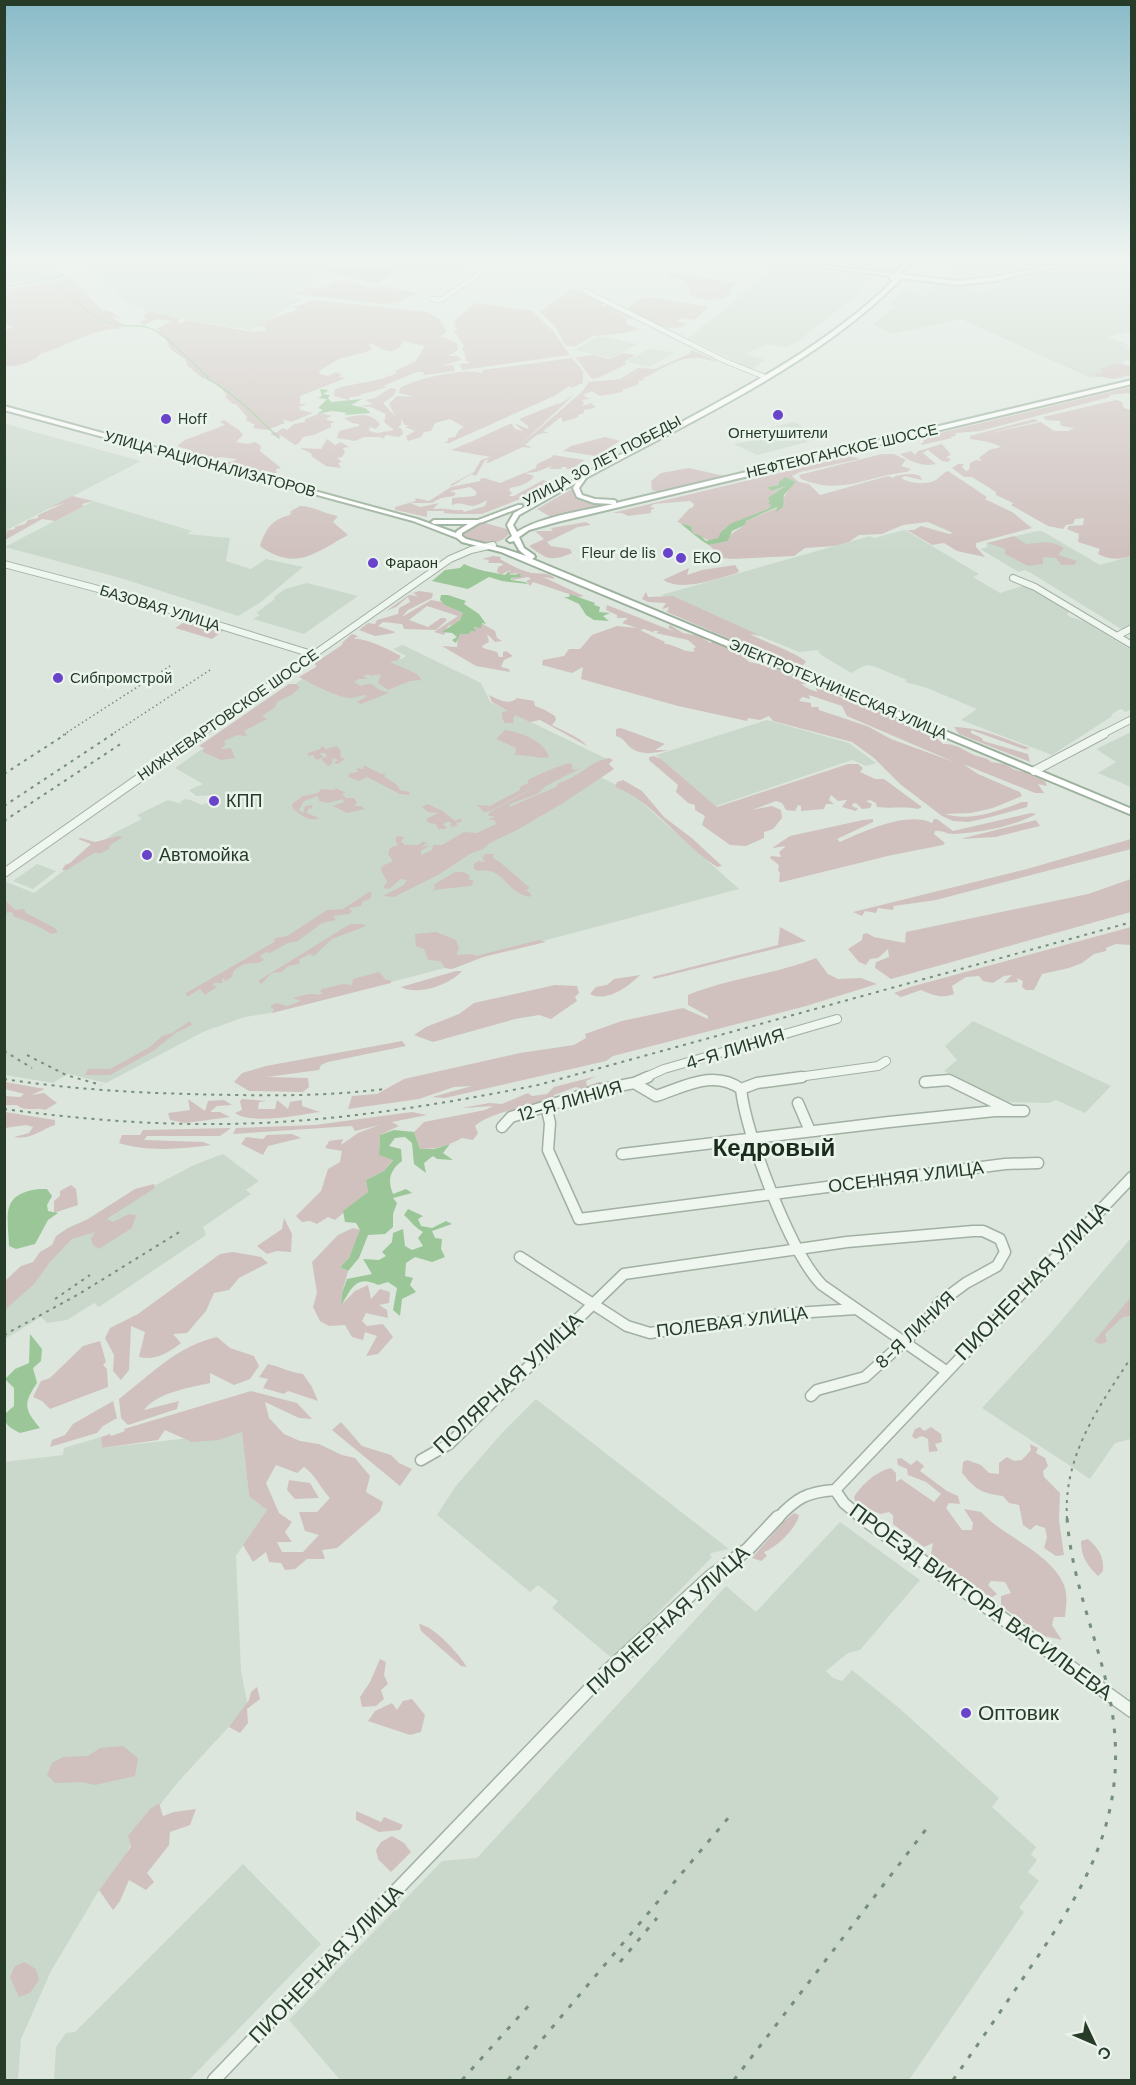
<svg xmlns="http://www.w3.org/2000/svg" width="1136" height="2085" font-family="'DM Sans',sans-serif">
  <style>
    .built { fill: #cad8cb }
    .green { fill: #d0c1be; fill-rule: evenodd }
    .water { fill: #9ac698 }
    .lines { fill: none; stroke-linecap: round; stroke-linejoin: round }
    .stream { stroke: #9ac698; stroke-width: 1.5 }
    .minor-far4-casing { stroke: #a2b0a3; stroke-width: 6 }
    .minor-far3-casing { stroke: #a2b0a3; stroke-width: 8 }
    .minor-far2-casing { stroke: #a2b0a3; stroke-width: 10 }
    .minor-far1-casing { stroke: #a2b0a3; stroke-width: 13 }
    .minor-casing { stroke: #a2b0a3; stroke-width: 15 }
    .major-casing { stroke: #9cb19d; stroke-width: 4 }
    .minor-far4 { stroke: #eff5ef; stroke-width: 4.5 }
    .minor-far3 { stroke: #eff5ef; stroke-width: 6 }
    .minor-far2 { stroke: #eff5ef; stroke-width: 8 }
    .minor-far1 { stroke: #eff5ef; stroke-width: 10 }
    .minor { stroke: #eff5ef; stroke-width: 12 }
    .major { fill: #fff; fill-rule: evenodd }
    .rail-far2 { stroke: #768f78; stroke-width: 1.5; stroke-dasharray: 1.5 3; stroke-linecap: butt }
    .rail-far1 { stroke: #768f78; stroke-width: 2; stroke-dasharray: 3 5; stroke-linecap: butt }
    .rail { stroke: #768f78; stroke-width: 3; stroke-dasharray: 4.5 9; stroke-linecap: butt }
    .poi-dot { fill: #6943ca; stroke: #ebf4ec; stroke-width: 2 }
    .labels { text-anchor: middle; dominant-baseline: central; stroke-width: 5; stroke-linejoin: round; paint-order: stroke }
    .far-poi-label { font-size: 15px; fill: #263c28; stroke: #ebf4ec; text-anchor: start }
    .far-street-label { font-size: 15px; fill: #263c28; stroke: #ebf4ec }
    .poi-label { font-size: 18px; fill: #263c28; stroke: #ebf4ec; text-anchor: start }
    .street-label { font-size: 18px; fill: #263c28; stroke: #ebf4ec }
    .near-street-label { font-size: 21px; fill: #263c28; stroke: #ebf4ec }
    .near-poi-label { font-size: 21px; fill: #263c28; stroke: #ebf4ec; text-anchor: start }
    .district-label { font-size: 24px; font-weight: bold; fill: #192c1b; stroke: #ebf4ec }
  </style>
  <rect width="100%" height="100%" fill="#dce6dd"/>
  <path class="built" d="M 5,261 L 31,261 L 55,277 L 5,285 Z
    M 124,261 L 242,261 L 327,273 L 289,297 L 302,299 L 251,330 L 165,316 L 129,304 L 90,270 Z
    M 964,261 L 1050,261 L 986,275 L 967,267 L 960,275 L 953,274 Z
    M 1103,261 L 1131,261 L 1131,331 L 1108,337 L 1129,345 L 1124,347 L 1131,350 L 1131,358 L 1121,362 L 1131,369 L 1112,375 L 1091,378 L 961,319 L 892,334 L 872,324 L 876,323 L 891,308 L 899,307 L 888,306 L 904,290 L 925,296 L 929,295 L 923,293 L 931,290 L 929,288 L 937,284 L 961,285 L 979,292 L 1003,286 L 997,282 Z
    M 776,264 L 873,277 L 853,298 L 798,341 L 787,347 L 767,344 L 745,354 L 765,360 L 752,369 L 688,338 L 729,306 L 732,306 L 731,303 Z
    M 600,336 L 637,344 L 611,358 L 573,350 Z
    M 650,348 L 674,353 L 649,367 L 626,362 Z
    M 794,422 L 822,438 L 757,455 L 734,444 L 764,438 L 755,431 Z
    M 4,423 L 31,431 L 141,461 L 5,531 Z
    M 93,501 L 192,531 L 187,534 L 230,538 L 226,561 L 251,569 L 266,559 L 303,567 L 261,602 L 238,616 L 124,579 L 5,547 Z
    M 905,530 L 979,574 L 973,577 L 1000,593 L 1025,585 L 1069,612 L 1067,614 L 1070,617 L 1084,621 L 1131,650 L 1131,709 L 1126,712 L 1121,709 L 1113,713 L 1111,717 L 1052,755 L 961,720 L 977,709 L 927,688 L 905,682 L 907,680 L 873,666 L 866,665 L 851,673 L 823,656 L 818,652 L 820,650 L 799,652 L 661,595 L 870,536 L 874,538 Z
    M 1037,531 L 1042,531 L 1100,565 L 1131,556 L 1131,635 L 1031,573 L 1025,570 L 1019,572 L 980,549 L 988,547 L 986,543 Z
    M 307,583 L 358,596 L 304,634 L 253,619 L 260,615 L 256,613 L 275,599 L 274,597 L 285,589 Z
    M 358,638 L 401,659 L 406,656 L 393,649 L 403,645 L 481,683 L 490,702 L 607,759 L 588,771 L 629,791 L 739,889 L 483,957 L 452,969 L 445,968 L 276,1012 L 245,1017 L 205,1031 L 106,1083 L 68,1074 L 53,1083 L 5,1075 L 4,881 L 34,893 L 114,833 L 142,819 L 137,815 L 168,800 L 182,804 L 180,802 L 185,799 L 191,800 L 202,805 L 219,798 L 216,795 L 196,796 L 189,790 L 203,784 L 175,768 L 308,675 L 317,677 L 327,670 L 319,667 Z
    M 767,720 L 849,743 L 876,763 L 866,766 L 852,760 L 716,806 L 656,755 Z
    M 1131,732 L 1131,787 L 1098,773 L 1116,762 L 1096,749 Z
    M 37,864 L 56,871 L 33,889 L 13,881 Z
    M 973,1021 L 1111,1086 L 1085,1113 L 1056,1100 L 1049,1103 L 1003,1102 L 944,1071 L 957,1060 L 945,1046 Z
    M 223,1154 L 259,1181 L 246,1190 L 251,1194 L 203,1227 L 206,1235 L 99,1307 L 94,1303 L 67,1320 L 47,1323 L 41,1317 L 5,1339 L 4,1311 L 67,1242 L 117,1213 L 112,1208 L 194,1165 Z
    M 1131,1238 L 1131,1439 L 1115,1443 L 1090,1479 L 982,1408 L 1048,1336 Z
    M 536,1399 L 729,1549 L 711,1553 L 710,1555 L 712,1557 L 613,1659 L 552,1608 L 558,1601 L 538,1585 L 530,1592 L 437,1515 L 455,1487 L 502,1433 Z
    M 242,1432 L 249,1496 L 267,1510 L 236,1556 L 241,1671 L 248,1706 L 178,1782 L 134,1838 L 126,1855 L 101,1887 L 51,1971 L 21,2039 L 18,2080 L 4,2080 L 4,1462 L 63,1455 L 64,1448 L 101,1437 L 102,1448 Z
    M 840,1522 L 920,1580 L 860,1650 L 848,1653 L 826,1671 L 833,1678 L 842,1681 L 852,1670 L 899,1708 L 999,1798 L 992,1807 L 1036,1847 L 1031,1855 L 1037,1860 L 1028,1872 L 1039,1881 L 1019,1908 L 1024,1912 L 909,2080 L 340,2080 L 289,2020 L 442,1861 L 477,1858 L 726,1586 L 756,1612 Z
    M 243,1864 L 321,1944 L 189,2080 L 54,2080 L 56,2047 L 66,2033 L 75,2032 Z"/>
  <path class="green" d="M 282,261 L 435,261 L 467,266 L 455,272 L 407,265 L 376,284 Z
    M 667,272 L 738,283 L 733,285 L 730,294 C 719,302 704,301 690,296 C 690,283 682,275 669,279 L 668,278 L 670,274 Z
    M 66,279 L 73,279 L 102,310 L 112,312 L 121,319 L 110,316 L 124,325 L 120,326 L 119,329 C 94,328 67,346 43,353 C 35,356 43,354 36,358 C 28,363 14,368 5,366 L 5,330 L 13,327 L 5,323 L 5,290 Z
    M 338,281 L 350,281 L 371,288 L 380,286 L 419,293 L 397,302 L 383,304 L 295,294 L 307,288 L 323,288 Z
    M 571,289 L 582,291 L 604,302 L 601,306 L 609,306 L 631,316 L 630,319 L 613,311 L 627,319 L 627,324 L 640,329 L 624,333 L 593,336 L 574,347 L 565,345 L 556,327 L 540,312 Z
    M 647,297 L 709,307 L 694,320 L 681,318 L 677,321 L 686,324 C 670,336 642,317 628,309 L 636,301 Z
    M 314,300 L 428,312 L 439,319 L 447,332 L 440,336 L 457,343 L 458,350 L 448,356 L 458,356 L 461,360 L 441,366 L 453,365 L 455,371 L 424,375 L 423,372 L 417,372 L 383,386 L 388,387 L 359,395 L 360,396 L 350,397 L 349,400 L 334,396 L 335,389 C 356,382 377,383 397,373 L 395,371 L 416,361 L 425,346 L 404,341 C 391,360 384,347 368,343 L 372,349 L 369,351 L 339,359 L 319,371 L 320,374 L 328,376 L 336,372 L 341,374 L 339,377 L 346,378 L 300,396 L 300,404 L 307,404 L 299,407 L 300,410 L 313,413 L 291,422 L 283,419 L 285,423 L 267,430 L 253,428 L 255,425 L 246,420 L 247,417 L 236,404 L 233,404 L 225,397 L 227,395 C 219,386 215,378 202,378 L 188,366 L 185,359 L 170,349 L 166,338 L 157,329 L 172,321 L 157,319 L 144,325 L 140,323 L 142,320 L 149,319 L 142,318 L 146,314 L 145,310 L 179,319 L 178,324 L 188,320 L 252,332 L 267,331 L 264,328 L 266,325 L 256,327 L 272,318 L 297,310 L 293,307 Z
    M 476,303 L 532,311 L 553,331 L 570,355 L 462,370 L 460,364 L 471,363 L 466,361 L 464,351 L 462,350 L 464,346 L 454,331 L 458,328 L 453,326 L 456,324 L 453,321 Z
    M 692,350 L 718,362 C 710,362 704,357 695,358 C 675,358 660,371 643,378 L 644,380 L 638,381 L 639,384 L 622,390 L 623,392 L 600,396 L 592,391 L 583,395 L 587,398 L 594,398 L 581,400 L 584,402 L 582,406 L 595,402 L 591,404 L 595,406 L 594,408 L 584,410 L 584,413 L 578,415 L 578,417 L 563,422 L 561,417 L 543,431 L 549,433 C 537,432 533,438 525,445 L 531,447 L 530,448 L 523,447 L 488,463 L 486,462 L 489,460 L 485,460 L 476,476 L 471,474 L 452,486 L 450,485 L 474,472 L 481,460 L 491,457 L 451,450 C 472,442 489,433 510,424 L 512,424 L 515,429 L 523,431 L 514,423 L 528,429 L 528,426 L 519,419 L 559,403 L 558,405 L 574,395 L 520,445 L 582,392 L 589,382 L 620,379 L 638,368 L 655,369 L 689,354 Z
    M 622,353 L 635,355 L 624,362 L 627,364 L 600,377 L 592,379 L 575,357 L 593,355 L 611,359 Z
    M 572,358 L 583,371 L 583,383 L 571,388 L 570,386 L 554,396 L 449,443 L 443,443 L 448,441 L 448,438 L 455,437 L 459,430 L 464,427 L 450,419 L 435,423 L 431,431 L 424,432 L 421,437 L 408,441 L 406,436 L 415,431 L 405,427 L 409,426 L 405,425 L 401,419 L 401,425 L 398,427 L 402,429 L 403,434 L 399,437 L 386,435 L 383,439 L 380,437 L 364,437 L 355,441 L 337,438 L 339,431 L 359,426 L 359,424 L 352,423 L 344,418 C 358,415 369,411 380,424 L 376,429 L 370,427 L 369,431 L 377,433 L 394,430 L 384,422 L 386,414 L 371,407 L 359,406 L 373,404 L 365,400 L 375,398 L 390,388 L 397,389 L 393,396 L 383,403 L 395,416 L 389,404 L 397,396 L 415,397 L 399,393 L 400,388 C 413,379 466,367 482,373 L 483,370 Z
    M 1115,364 L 1131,366 L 1131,375 L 1114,379 L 1092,375 L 1103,373 L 1100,369 Z
    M 1131,387 L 1131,393 L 1109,395 L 1110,397 L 980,431 L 956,433 L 955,436 L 950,437 L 952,438 L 922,445 L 921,444 L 924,441 L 923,437 Z
    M 1116,400 L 1122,402 L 1124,408 L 1131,410 L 1131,556 C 1118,560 1111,560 1098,554 L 1100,549 L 1078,542 L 1079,534 L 1067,529 L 1069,526 L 1083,525 L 1084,518 L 1075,519 L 1073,524 L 1066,525 L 1063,529 L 1048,526 L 1011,505 L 1013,503 L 996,495 L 996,492 L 972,477 L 964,477 L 952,468 L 958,464 L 964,464 L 962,467 L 966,471 L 969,470 L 970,463 L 976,460 L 982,461 L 979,458 L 989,450 L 1001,447 C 993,442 979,440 970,439 L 970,436 L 1034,419 L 1039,421 L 981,435 L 1041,422 L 1054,431 L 1068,431 L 1074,428 L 1061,426 L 1060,421 L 1046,420 L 1043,417 Z
    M 321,413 L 332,416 L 327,418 L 327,420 L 336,422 L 331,423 L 331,427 L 314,435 L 303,437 L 298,444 L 295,445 L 279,434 L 281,437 L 271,435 L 271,433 L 277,432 L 283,428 L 287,430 L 294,424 L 305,422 L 305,419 Z
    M 224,420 L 239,430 L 243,435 L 236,442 L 248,444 L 255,442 L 261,446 L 260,451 L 281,468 L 276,469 L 277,473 C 265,476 258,469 247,467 C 235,464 226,466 213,461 L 231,462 L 237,459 L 221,457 L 207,460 L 192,454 L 191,450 L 179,447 L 178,445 L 185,440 L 225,425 L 220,422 Z
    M 605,437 L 620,441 L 596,456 L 563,451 L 571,446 Z
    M 327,439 L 335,445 L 341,442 L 349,447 L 343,448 L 345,452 L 342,457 L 337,458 L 342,462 L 338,463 L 341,468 L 326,466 L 311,456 L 312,454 L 300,448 L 321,449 Z
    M 942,444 L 951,455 L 946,457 L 951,459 L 948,462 L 942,461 L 928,450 L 923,453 L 936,464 C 922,467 911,462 900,454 L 911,451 L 915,455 L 918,451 Z
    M 882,454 L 894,454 L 906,460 L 901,466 L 911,469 L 907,472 C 866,476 843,496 801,479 L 799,475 Z
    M 553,455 L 585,460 L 572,469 L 567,469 L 566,467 L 561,467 L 562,469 L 549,469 L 552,466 L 536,472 L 525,473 L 534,476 C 529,484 519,486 510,488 L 509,490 L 512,493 L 509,496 L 514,496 L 543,480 L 549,482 C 540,488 530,493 520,497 L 520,499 L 482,514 L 454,514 L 444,513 L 444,511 L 427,511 L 427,517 L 395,510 L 395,507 L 416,501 L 415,498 L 429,501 L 451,487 L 480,481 L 480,479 L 484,478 L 500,483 L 536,468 L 537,464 L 552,457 ZM 470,487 L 477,492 L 475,496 L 452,498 L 452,505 C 467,499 467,513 487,500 L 485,506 L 464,512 L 463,510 C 451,511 445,507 433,509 L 439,503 L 420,507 L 410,503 L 432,503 L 441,498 L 454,496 L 456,493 L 450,491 Z
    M 850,456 L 860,459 L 800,472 L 792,476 L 799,482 L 809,484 L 820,495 L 888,476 L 894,478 L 895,476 C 905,474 912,473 920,476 L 922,480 L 905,476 L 901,478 C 911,484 926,485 936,480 C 940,477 943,473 948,471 L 987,497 L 985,499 L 1012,512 L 1032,528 L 976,543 L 976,547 L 985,557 L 957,551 L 944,543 L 932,545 L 907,530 L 914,530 L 921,526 L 949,534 L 953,533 L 928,522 L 903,525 L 882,534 L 859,535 L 849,542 L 834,546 L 805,548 L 794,556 L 732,559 L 723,558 L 709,545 L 728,541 L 731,534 L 745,525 L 746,521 L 779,507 L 776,512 C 784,499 785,492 796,482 L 767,487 L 773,491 L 785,486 L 772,495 L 773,505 L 771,508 L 725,528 L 718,538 L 710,541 L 693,533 L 691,526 L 677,522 L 689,509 L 693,507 L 694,504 L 690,501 L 654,504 L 650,507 L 655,508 L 651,510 L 651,513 L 628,516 L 622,513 L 612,513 Z
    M 689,468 L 724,476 L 660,492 L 652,490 L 651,481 L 661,473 Z
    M 572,489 L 580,498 L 606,504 L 551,517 L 537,509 Z
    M 72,496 L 93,501 L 82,504 L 84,506 L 55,521 L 42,519 L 5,540 L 5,533 L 8,532 L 5,531 L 15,529 L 15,527 L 25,524 L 28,520 L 38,518 L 38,515 L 65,503 L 49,508 Z
    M 300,506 C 314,506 324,514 338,516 L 333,522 L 348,535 C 315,553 295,572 260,546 C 265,530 272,519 290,515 L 291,511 Z
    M 586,522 L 591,525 L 578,527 L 547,542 L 551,546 L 570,549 L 572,553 C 551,562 546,559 529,546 L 544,539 L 535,531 L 553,531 L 551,528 Z
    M 485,523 L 507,529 L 509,534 C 498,547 475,546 463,536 L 463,532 L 477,524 Z
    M 1014,536 L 1026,544 C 1041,543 1050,539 1064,548 L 1058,555 L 1077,561 L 1074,565 L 1061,565 L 1056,558 L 1043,557 L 1043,564 L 1028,566 L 1005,554 L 1005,549 L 988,543 Z
    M 493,556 L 501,557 L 500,559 C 509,564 521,571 532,573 C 541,574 550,572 555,579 L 543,577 L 584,596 L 578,597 L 533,582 L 530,586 L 526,581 L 531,579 L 528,577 L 512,580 L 511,579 L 521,576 L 516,573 L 509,575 L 510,570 L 501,575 L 497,572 L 498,567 L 503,565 L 501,563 L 488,563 L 489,560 L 482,559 Z
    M 735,565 L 739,571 L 737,573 C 715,579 683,592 663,580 L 689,568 L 687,575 L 702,570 Z
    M 419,591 L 433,593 L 432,598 L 408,610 L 402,617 L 431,600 L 442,602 L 445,605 L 463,613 C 462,620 455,625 448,626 L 444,635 L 434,632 L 458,616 L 427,606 L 409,620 L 428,627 L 441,618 L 445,618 L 447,620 L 436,630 L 404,629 L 402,624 L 383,622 L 378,626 L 395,632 L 394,633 L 375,636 L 359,630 L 368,623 L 375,624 L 377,620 L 398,614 L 399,608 L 410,602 L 408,597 L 396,607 L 386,611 L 409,595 L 418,596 L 413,593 Z
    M 646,592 L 648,597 L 673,596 L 761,636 L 750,634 C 762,641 800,654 806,662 L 802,666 L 795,667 L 667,612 L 669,607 L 662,609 L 666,603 L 648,602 L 642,599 Z
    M 607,605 L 675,632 L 668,628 L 670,625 L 683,633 L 700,636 L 710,643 L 714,641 L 739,652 L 749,662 L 769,666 L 808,684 L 802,684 C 805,688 812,690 817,692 L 816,688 L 822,688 L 852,703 L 865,705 L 875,712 L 881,712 L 907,723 L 904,725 C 919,729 932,732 943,744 C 955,743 962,749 972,754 C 979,758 985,756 991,762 L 1005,764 L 1015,770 L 1025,772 L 1045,781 L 1047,786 L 1038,784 L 1044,793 L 1035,793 L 963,764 L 978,774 L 1020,792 L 1022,796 L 993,808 L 971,813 L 945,814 C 971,822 998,811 1022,802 L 1028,802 L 1027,807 L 987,818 L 968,822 L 953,821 L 942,816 L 900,784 L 874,758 L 852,742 L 773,721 L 769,716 L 760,720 L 748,718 L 747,721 L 678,706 L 581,679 L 583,667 L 572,673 L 542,665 L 543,660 L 564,656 L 569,649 L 580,649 L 592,635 L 617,626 L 637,628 L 622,623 L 628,618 L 617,618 L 617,615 L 606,610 ZM 644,629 L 655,633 L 653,631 L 659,631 L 656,633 L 660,634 L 688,640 L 696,647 L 693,649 L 695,651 C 685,654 674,643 664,644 L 665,642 L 640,630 ZM 809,695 L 842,706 L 847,716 L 954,762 L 891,739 L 867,726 L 819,710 L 818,707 L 811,707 L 811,703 L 799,701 L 802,697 L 810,699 Z
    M 186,621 L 194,621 L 224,630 L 212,639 L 175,628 Z
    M 481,623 L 495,631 L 497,638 L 502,641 L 495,642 L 487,634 L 489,642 L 482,646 L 483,648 L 497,652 L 499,657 L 503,657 L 503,652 L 506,651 L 513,656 L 504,660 L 501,667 L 509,669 L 510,672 L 476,666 L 442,646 L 457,647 L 458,635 L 471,631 Z
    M 352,634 L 358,636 L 354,639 C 367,638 388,649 401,656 L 398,660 L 390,662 L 417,674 L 422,680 L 410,681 L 388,690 L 378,683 L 381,674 L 371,676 L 368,674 L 363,676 L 368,679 L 359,679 L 354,682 L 361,686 C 374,681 371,685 380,690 C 383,692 386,691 389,693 L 361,704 L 357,702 L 367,696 L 365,695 C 361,695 356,698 351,698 C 340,699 310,683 299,677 L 316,667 L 315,663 L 342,645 L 343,642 Z
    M 289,684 L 295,684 L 300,687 L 293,694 L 277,702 L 275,707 L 262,716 L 267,719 L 244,731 L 247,735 L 245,736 L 237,735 L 224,741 L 226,744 L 221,749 L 231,748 L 235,758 L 221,760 L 203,752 L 204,748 L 199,746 Z
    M 489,695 C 497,699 509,706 517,698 L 534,701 L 535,706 L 545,710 L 555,716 L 556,720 L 552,725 C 563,731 580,737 587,746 L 540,720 L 530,722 L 515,715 L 513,719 L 514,723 L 505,723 L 502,718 L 502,712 L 508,711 L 492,702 Z
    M 954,727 C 979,727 1006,739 1030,748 L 1025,749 L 1032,752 L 971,730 L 971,733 L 982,738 L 983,741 L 1028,754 L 1030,762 L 959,734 Z
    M 621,728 L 665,744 L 655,750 L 668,750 C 656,753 642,756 631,748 C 625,743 624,738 616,736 L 616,729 Z
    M 505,730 C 520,732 545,741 549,757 C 542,760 528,754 515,755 L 516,748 L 496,739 Z
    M 322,746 L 326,749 L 337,746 L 341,751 L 340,757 L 345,759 L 338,764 L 334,763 L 338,760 L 333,758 L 332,764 L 328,766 L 321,759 L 327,756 L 325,753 L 320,753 L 323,757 L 318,760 L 314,758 L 313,755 L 308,756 L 308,753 L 320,749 Z
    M 654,756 L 661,759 L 717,807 L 848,764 L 858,764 L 863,768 L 860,772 L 875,779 L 884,779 L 922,807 L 918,809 C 904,806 891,809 877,807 L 876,803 L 870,800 L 866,801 L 872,804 L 870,808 L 862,809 L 856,803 L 852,804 L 853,807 L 858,808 L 856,811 L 842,807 L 847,800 L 838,801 L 831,795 L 829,800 L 834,804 L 826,804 L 824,809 L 801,811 L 801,806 L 798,805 L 795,811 L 786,810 L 782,803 L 776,801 L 752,810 L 772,806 L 781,810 L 782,818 L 773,829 L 764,832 L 764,838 L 746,846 L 730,845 L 702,825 L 705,816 L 695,810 L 695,805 L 688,803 L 676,792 L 678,785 L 649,760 L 649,757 Z
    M 609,758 L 613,760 L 609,764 L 614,769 L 563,803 L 519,829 L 490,843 L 483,849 L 470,854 L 438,875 L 394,897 L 383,896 L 404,885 L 407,880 L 401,879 L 389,889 L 383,888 L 387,882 L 381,870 L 382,866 L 393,861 L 388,854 L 390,848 L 398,845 L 395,840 L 397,836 L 405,837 L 401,841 L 405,845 L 418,845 L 423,841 L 427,843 L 421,847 L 430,845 L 421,851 L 421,855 L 432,850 L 433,845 L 442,845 L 464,832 L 477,833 L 496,824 L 494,820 L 488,820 L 495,816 L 488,816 L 489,813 L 552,777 L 491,811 L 484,812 L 477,805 L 490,806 L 520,790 L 520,787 L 528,783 L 528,780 C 535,776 565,763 571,763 L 573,770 L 581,768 L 546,786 L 537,794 L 510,804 L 509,807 L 556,787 L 558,783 C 578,778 589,762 609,758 Z
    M 363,765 L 382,774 L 386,773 L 384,776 L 397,785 L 400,790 L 409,792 L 410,795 L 400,794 L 367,777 L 359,781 L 348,777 L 349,774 L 359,771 L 356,770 L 357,768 L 364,769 Z
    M 623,780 L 642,791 L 664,817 L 693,839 L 722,866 L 717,867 C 682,845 651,799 615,787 L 617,782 Z
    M 333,787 L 346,793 L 342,794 L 346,798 L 354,798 L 357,803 L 354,806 L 361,806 L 365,809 L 347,813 L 333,806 L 344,802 L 343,799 L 328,803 L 319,801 L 318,796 L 304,801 L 299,810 L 303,813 L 305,806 L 312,805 L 312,808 L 308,809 L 307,813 L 319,818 C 310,823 300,814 293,809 L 292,804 L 303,796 L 318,793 L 321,789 L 336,790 Z
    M 427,804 L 441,810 L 455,821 L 462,818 L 461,822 L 455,823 L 458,824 L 454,827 L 450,826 L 451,822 L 447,822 L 443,824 L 447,827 L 445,829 L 438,829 L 436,824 L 429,823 L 426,819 L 438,813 L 428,812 L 422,807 Z
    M 1031,813 L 1036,814 C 1013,827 979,833 953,834 C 946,834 942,830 935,831 L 934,834 L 945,843 L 943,845 L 892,855 L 782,882 L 779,882 L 780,873 L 778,870 L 779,865 L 770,858 L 771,856 L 781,857 L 779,852 L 786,846 L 772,848 L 790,836 L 863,820 L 873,819 L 873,822 L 837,839 L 840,842 C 864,831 908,811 932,823 L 934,819 L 937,819 L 953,831 Z
    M 1036,820 L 1040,826 L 995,837 L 960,839 Z
    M 118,836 L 123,837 L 110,845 L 109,849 L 101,853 L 94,853 L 67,870 L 62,870 L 65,865 L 70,863 L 91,844 L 78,839 L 81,838 L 95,842 Z
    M 1131,839 L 1131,849 L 936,900 L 894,906 L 893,910 L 878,908 L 876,913 L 865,911 L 862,916 L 853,912 L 1027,869 Z
    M 485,854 L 494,854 L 493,858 L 501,863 L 530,888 L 526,890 L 532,895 L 529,897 C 505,892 503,865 478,871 L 474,869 L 474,864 L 478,861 L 485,862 L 482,858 Z
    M 455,872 L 464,872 L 470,876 L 468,879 L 474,881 L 471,886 L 432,890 L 435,887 L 433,885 Z
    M 1131,879 L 1131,912 L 891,979 L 875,968 L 876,962 L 889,957 L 888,949 L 878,958 L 870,959 L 866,965 L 859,962 L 848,949 L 862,940 L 863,934 L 867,933 L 874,937 L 905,943 L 906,932 L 1088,894 Z
    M 369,892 L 372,893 L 370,899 L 363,901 L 361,906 L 349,908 L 352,911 L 349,914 L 333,916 L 336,920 L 322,923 L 298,941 L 288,943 L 270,953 L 266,952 L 260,956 L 264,960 C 257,965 252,962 245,964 C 241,965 236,969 233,972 L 232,977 L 225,981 L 223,977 L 222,983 L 214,983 L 213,986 L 218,986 L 205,995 L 200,989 L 187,997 L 186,993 L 274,942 L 275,938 L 287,936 L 327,910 L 343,909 Z
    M 6,901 L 15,910 L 24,909 L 26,913 L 55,928 L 58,932 L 51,934 C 45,929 22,918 14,917 L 12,912 L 5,913 Z
    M 350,924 L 363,924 L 366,926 L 332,939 L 314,956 L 310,954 L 300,959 L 299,964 L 288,966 L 282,972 L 272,973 L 261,984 L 258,981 Z
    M 780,927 L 806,941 L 654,979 L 652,977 L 778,945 Z
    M 1131,927 L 1131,945 L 1116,944 L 1106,948 L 1106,951 L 1094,954 L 1082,963 L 1069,968 L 1042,974 L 1034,990 L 1026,990 L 1022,987 L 1023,981 L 1017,978 L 1018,982 L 1004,983 L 1012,975 L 1004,976 L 993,983 L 983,981 L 979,976 L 966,977 L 952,986 L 954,994 C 942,999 933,995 921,990 L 901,997 L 894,993 L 910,987 Z
    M 436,932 L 456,940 L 459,947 L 457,955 L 472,954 L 476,956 L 539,940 L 546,942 L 483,957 L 452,969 L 445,968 L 440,961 L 428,960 L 424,949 L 416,946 L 415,934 Z
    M 816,958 L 828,974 L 838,979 L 861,978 L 877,984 L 806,1006 L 613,1056 L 606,1061 L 445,1098 L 432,1097 L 472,1086 L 454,1087 L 419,1099 L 348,1109 L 352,1096 L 377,1094 L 404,1079 L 520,1053 L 574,1045 L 586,1038 L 585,1034 L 622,1021 L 683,1008 L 708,1019 L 708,1016 L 688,1005 L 688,995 C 729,978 774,975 816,958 Z
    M 456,971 L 462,971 C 450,985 417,996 401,987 Z
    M 379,972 L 386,980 L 391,980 L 391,983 L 272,1013 L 274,1009 L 270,1007 C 276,1000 280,1005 287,1006 L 301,1001 L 293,998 C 300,996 311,992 318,995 L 323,993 L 320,991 L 322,989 L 343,984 L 352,985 L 353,979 Z
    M 640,975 C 629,986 607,1003 590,994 L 596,987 L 607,985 L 614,979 Z
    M 555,985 L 577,986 L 579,993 L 575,997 L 577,1001 L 551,1019 L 539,1015 L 515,1019 L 433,1042 L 414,1035 L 426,1027 L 459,1014 L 474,1003 Z
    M 190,1021 L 192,1025 L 177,1032 L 153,1051 L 110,1075 L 85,1075 L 88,1069 L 110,1069 L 150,1047 L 162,1036 L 172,1033 Z
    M 402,1041 L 406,1046 L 328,1062 L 321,1065 L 319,1070 L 267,1077 L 308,1078 L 309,1087 L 303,1092 L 249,1091 L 234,1082 L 242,1073 L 266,1066 Z
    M 597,1076 L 586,1081 L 587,1086 L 599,1082 L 604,1084 L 586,1090 L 576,1087 L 554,1095 L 554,1100 C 529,1108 493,1110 475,1126 L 478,1133 L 473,1140 L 462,1138 C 448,1146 436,1149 420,1149 L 414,1132 L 424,1122 L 485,1110 L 493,1106 L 461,1108 L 490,1103 L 502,1104 L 528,1093 L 532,1096 L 547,1094 L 554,1087 Z
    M 5,1082 L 45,1089 L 31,1095 L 44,1093 L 57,1103 L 45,1110 C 36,1106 25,1113 17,1105 L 6,1105 L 4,1096 L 20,1097 L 24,1094 L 5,1089 Z
    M 188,1099 L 205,1111 L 208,1101 L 224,1100 L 232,1105 L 217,1106 L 210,1112 L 220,1112 L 230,1117 L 186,1123 L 170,1120 L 168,1113 L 190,1110 Z
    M 242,1099 L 267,1101 L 259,1102 L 258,1109 L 275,1109 L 277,1100 L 288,1109 L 290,1102 L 302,1100 L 302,1106 L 320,1112 C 299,1115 252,1125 235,1113 L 242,1110 L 240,1101 Z
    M 5,1112 L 55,1120 L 55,1125 C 40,1130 31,1140 14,1137 L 29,1133 L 33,1127 L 26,1125 L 5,1128 Z
    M 412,1112 L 427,1115 L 392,1122 L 399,1126 L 380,1135 L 379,1155 L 393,1159 L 384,1171 L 366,1180 L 368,1192 L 335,1220 L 328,1217 L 317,1224 L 310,1221 L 302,1222 L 296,1216 L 321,1191 L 328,1169 L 340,1162 L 342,1151 L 325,1148 L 329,1141 L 343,1139 L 341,1145 L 358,1133 L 379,1125 L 355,1131 L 352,1126 L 233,1134 L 236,1128 L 315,1125 Z
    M 231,1128 L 220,1136 L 147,1136 L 144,1140 L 203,1142 L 211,1145 C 182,1149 147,1152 119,1143 L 122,1135 L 140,1135 L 143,1130 Z
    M 292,1134 L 301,1138 L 268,1146 L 263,1155 L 241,1144 L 246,1137 L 263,1139 L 267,1135 Z
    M 154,1184 L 155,1188 L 107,1219 L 113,1222 L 129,1214 L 136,1215 L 132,1228 L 99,1249 L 93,1245 L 91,1239 L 95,1232 L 72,1239 L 50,1262 L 34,1284 L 5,1310 L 5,1281 L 21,1266 L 33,1262 L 40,1252 L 52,1245 L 56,1236 L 68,1228 L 88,1219 L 135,1189 Z
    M 71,1185 L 76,1189 L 78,1205 L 54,1213 L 54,1201 L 60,1196 L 60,1191 Z
    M 284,1218 L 292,1234 L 291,1252 L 277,1251 L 267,1254 L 257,1246 L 282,1229 Z
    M 353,1228 L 361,1230 L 349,1258 L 340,1267 L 348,1271 L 342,1293 L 341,1305 L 355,1291 L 368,1285 L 371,1299 L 380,1289 L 390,1292 L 389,1303 L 379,1305 L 387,1310 L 388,1318 L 366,1313 L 362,1321 L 367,1326 L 383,1324 L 393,1337 L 378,1354 L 366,1356 L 377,1336 L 365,1332 L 363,1340 L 352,1337 L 345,1325 L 329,1326 L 320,1321 L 313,1307 L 317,1293 L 312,1262 L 338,1235 Z
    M 233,1252 L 261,1257 L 268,1263 L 239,1278 L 229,1290 L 214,1293 L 206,1311 L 187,1333 L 173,1334 L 181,1343 C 169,1353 154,1361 139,1357 L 145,1332 L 131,1326 L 129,1370 L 121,1380 L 113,1371 L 114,1355 L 105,1338 L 110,1328 L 138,1314 L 220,1254 Z
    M 1131,1297 L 1131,1316 L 1123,1317 L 1105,1334 L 1107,1342 L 1100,1344 L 1094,1341 Z
    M 217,1337 L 230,1348 L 254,1356 L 259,1366 L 250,1379 L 234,1385 L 210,1373 L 210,1383 C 189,1388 158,1392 144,1410 L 179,1401 L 177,1409 L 128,1425 L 121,1418 L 119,1399 C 152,1374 175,1347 217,1337 Z
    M 100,1341 L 106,1362 L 103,1365 L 107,1369 L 108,1387 L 50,1409 L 42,1401 L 33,1397 L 41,1381 L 50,1378 L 83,1346 Z
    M 268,1364 C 282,1367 288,1372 303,1374 L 312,1387 L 318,1401 L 288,1391 L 284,1394 L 263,1388 L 268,1379 L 259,1377 Z
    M 251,1391 L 297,1403 L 312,1419 L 299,1418 L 265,1402 L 269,1418 L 284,1434 L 300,1441 L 319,1444 L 342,1455 L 355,1458 L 370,1476 L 366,1492 L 383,1502 L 380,1511 L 337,1548 L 322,1550 L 325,1559 L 307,1559 L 295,1569 L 285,1570 L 281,1563 L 269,1562 L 266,1552 L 253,1562 L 243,1545 L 267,1510 L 249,1496 L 242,1432 L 219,1440 L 192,1442 L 165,1430 L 158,1440 L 102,1448 L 101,1437 L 110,1434 L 111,1436 L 125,1431 L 124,1429 ZM 276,1465 L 297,1473 L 304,1467 C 316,1475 320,1488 330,1498 L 317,1512 L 299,1512 L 305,1531 L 319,1535 L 303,1552 L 282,1552 L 277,1542 L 292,1542 L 285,1532 L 292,1522 L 279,1513 L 266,1483 Z
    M 113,1401 L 117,1418 L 103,1426 L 97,1433 L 50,1447 L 52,1440 L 65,1435 L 73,1424 Z
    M 341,1422 L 362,1446 L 391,1455 L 399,1463 L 412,1469 L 400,1486 L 332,1430 Z
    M 920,1427 L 924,1431 L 931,1427 L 941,1434 L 942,1442 L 935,1444 L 938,1451 L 929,1452 L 928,1439 L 922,1436 L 915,1439 L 912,1436 L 915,1429 Z
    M 1030,1444 L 1038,1448 L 1036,1453 L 1045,1458 L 1048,1466 L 1043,1471 L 1044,1477 L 1060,1493 L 1059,1520 L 1064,1555 L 1056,1556 L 1044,1548 L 1047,1537 L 1045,1528 L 1036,1525 L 1030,1530 L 1023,1525 L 1019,1505 L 1009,1503 L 1003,1496 C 981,1493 976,1490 962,1473 L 963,1462 L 967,1460 L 981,1465 L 989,1473 L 999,1474 L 999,1463 L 1007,1457 L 1014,1461 L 1022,1460 L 1031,1450 Z
    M 901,1458 L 911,1465 L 917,1460 L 924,1466 L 920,1471 L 947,1491 L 958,1496 L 960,1504 L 949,1503 L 946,1508 L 962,1530 L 972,1530 L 973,1523 L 964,1509 L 981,1512 C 1004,1537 1051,1553 1064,1585 C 1068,1596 1066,1607 1065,1617 L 1054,1617 L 1052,1625 L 1062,1640 L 1044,1636 L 1001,1606 L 1001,1596 L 1011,1593 L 1005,1582 L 991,1581 L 988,1585 L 997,1594 L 991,1598 L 931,1554 L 933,1543 L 924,1547 L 893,1524 L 893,1515 L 889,1512 L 881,1514 L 857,1505 L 854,1497 C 862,1484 877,1471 891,1468 L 896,1473 L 896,1482 L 901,1479 L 934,1502 L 941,1494 L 926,1482 L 908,1475 L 907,1469 L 898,1465 L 897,1459 Z
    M 289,1480 L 310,1483 L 319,1498 L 295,1499 L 287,1490 Z
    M 794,1513 L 799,1515 C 796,1529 777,1547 764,1552 L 767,1556 L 761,1561 L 752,1558 L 783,1522 Z
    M 1088,1539 C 1099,1549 1104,1556 1103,1571 L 1098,1576 C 1087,1565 1081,1557 1081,1541 Z
    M 419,1624 C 434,1626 459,1654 467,1667 L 461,1666 L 421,1631 Z
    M 380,1659 L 386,1662 L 384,1675 L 388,1684 L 381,1690 L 384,1699 L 376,1706 L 362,1707 L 360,1697 L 370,1682 Z
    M 257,1687 L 260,1699 L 247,1709 L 248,1723 L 240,1733 L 229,1727 L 249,1700 L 251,1692 Z
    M 412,1699 L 425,1715 L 421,1732 L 410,1735 L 368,1721 L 375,1711 L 392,1703 L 397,1710 L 403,1701 Z
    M 123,1746 L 138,1758 L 135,1776 L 95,1785 L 82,1782 L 55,1783 L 47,1775 L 52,1763 L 63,1757 L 88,1756 L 100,1748 Z
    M 159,1803 L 163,1816 L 174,1812 L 196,1809 L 190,1825 L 170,1832 L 169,1845 L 147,1873 L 154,1882 L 146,1890 L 129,1880 L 120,1901 L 113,1910 L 99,1890 L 131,1847 L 128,1836 L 150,1809 Z
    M 356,1811 L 381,1822 L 384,1817 L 403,1825 L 400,1830 L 379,1832 L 356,1820 Z
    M 392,1836 L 404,1843 L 411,1852 L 391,1872 L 378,1859 L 376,1850 L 381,1842 Z
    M 24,1962 L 36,1969 L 39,1980 L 30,1993 L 19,1997 L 10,1977 L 15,1966 Z"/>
  <path class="water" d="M 320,389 L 329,390 L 323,394 L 330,395 L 328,398 L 331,402 L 362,399 L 351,405 L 365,408 L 371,413 L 344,415 L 347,413 L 332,411 L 317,414 L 323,410 L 318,408 L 327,399 L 318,398 L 322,396 Z
    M 785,477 L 796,482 L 784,495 L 783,507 L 776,512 L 777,507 L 746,521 L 745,525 L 732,531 L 728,541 L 709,545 C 697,538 691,532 680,523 L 691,526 L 693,533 L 701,536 L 706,541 L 718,538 L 721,532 L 730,524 L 770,508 L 769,507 L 772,505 L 768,504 L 770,502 L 768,498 L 785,486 L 772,491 L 767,487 L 779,485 L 779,482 Z
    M 464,564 C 476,570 490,572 505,575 L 509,571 L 510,575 L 520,574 L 521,577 L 511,578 L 511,580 L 525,582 L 528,584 L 502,581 L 489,577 L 468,589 L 432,581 L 445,570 L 460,568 Z
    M 570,594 L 595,603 L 594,605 L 600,607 L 599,612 L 610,613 L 603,616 L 609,621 L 594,620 L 586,615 L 579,604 L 564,597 L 569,597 Z
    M 441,595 L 448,595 L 466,601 L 464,604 L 479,614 L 486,624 L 482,623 L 481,628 L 474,627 L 476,631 L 471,631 L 469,634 L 460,634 L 456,643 L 452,640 L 457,637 L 452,633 L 442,632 L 460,620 L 463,613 L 445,605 L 440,600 Z
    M 394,1130 L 414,1132 L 420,1149 L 434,1149 L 450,1144 L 443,1153 L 453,1160 L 437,1159 L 433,1156 L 424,1163 L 426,1173 L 414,1164 L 412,1143 L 405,1137 L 395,1138 L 389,1146 L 401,1149 L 402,1161 C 390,1170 387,1180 393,1194 L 406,1189 L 412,1193 L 393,1198 L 397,1203 L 393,1214 L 393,1227 L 385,1234 L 368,1235 L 359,1258 L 348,1271 L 340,1267 L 349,1258 L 360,1230 L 356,1223 L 345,1222 L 343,1211 L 368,1192 L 366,1180 L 384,1171 L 393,1160 L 379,1155 L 380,1135 Z
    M 39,1189 L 47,1189 L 52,1196 L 47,1205 L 48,1211 L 58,1213 L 48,1220 L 35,1244 L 16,1249 L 9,1246 C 8,1215 0,1194 39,1189 Z
    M 408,1209 L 423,1216 L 418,1219 L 421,1226 L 432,1228 L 446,1221 L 452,1224 L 432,1231 L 435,1238 L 442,1239 L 441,1249 L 445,1257 L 432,1262 L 415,1257 L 406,1263 L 405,1276 L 413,1278 L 410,1285 L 416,1292 L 402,1299 L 400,1316 L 393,1310 L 397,1288 L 388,1282 L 378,1285 C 356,1274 351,1289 341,1306 L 342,1293 L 347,1279 L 372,1274 L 363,1259 L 379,1260 L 386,1256 L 382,1252 L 392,1242 L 393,1233 L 403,1229 L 405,1246 L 412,1250 L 423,1246 L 418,1238 L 423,1232 C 414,1227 411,1221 404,1215 Z
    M 30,1334 L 42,1349 L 41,1361 L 33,1368 L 37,1383 C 23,1404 24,1409 40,1428 L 20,1433 C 10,1427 4,1426 5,1414 L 14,1406 L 14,1388 L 5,1379 L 15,1369 L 29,1363 Z"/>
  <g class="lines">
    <path class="stream" d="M 38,261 L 44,266
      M 53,279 C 71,297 90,319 116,325 C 127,327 141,324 152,329 C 167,335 194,365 208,377 L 206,378 C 232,391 257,417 279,438
      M 4,287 L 64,276 L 48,267"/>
    <defs>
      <path id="minor-far4" d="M 585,291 L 725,361 L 765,377
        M 432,299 L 441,300 L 498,261"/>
      <path id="minor-far3" d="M 4,564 L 121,595 L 315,655
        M 1013,578 L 1035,587 L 1132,645
        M 1117,636 L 1132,628
        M 199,735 L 450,559 L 471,550 L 493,545
        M 1101,735 L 1132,719"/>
      <path id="minor-far2" d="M 1034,771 L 1104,734
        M 4,873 L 202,734
        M 644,1078 L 664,1069 L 837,1019
        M 791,1078 L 878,1066 L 886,1061"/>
      <path id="minor-far1" d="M 925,1082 L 949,1080 L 1010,1110
        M 634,1083 L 648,1077
        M 741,1089 C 746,1135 790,1252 822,1285 L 946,1371
        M 741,1089 L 757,1083 L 802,1077
        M 798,1103 L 810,1131
        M 546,1106 L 550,1123 L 548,1150 L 579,1219 L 1005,1164 L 1038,1163
        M 502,1127 L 511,1117 L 598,1090 L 634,1083 L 656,1096 C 684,1087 714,1069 741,1089
        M 622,1154 L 889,1122 L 995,1111 L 1024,1111
        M 520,1257 L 627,1326 L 650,1333 L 781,1314 L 856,1309
        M 421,1460 L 449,1444 L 624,1274 L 847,1242 L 973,1231 L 983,1231 L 1000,1239 L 1005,1252 L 997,1266 L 966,1283 L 939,1303 L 926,1322 L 865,1377 L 817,1390 L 811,1396
        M 835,1490 L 844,1503 L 863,1519
        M 777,1519 C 796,1498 807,1492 835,1490 L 1132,1177"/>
      <path id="minor" d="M 861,1517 L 1132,1711
        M 214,2080 L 606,1672 L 711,1576 L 748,1549 L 778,1517"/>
      <path id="major" d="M 775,261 L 787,261 L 894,274 L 908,261 L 913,261 L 899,274 L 957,281 L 994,277 L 1073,261 L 1081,261 L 994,281 L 957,285 L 902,278 C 818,364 691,421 586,478 L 579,488 L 582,495 L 595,499 L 614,500 L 616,501 L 616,503 L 1132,380 L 1132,384 L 557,522 L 529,530 L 519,537 L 524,548 L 534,555 L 535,557 L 532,559 L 1132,809 L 1132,815 L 501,552 L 462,542 L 457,538 L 413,521 L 4,410 L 4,406 L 417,519 L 456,533 L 457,531 L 468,524 L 434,524 L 431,522 L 434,520 L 478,520 L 518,505 L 522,505 L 522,507 L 483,522 L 479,523 L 462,533 L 462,536 L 466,539 L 505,549 L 526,556 L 519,550 L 514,541 L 510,542 L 507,540 L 512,536 L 507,525 L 514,513 C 576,478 639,445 702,411 C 772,373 841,333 897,277 L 892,280 L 889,278 L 891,276 ZM 576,483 L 573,488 L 577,497 L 594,503 L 613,504 C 584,511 542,516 517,532 L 513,525 L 519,515 Z"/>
    </defs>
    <use href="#minor-far4" class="minor-far4-casing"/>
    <use href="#minor-far3" class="minor-far3-casing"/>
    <use href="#minor-far2" class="minor-far2-casing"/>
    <use href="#minor-far1" class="minor-far1-casing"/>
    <use href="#minor" class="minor-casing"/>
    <use href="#major" class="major-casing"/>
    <use href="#minor-far4" class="minor-far4"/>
    <use href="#minor-far3" class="minor-far3"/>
    <use href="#minor-far2" class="minor-far2"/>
    <use href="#minor-far1" class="minor-far1"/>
    <use href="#minor" class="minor"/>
    <use href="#major" class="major"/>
    <path class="rail-far2" d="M 63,735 L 170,666
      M 111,735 L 210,670"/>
    <path class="rail-far1" d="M 4,774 L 66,734
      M 4,806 L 113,734
      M 4,821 L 122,743
      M 4,1051 L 32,1068
      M 27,1055 L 66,1075 L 101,1085
      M 4,1079 C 82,1091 159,1094 238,1095 C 287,1096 336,1095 385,1089
      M 4,1109 C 71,1118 137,1124 204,1124 C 316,1125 428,1107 538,1085 L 1132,922
      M 55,1299 L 90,1275
      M 4,1335 L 79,1294 L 181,1231
      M 1067,1519 C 1063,1455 1099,1407 1132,1356"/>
    <path class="rail" d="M 620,1962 L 657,1918
      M 462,2080 L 532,2002
      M 508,2080 L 729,1817
      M 734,2080 L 927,1828
      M 953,2080 C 979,2043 1005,2005 1030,1968 C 1092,1878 1132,1807 1109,1694 C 1096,1634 1071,1579 1067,1517"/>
  </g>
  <linearGradient id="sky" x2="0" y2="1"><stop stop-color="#89bbc8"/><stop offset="0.47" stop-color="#eff4f0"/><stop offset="1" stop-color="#eff4f0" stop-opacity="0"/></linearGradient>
  <rect width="1136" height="553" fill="url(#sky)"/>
  <g class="poi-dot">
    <circle cx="778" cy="415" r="6"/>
    <circle cx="166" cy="419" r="6"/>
    <circle cx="668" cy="553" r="6"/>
    <circle cx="681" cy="558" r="6"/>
    <circle cx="373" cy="563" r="6"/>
    <circle cx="58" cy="678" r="6"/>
    <circle cx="214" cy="801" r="6"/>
    <circle cx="147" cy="855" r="6"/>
    <circle cx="966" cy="1713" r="6"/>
  </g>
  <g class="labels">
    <g class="far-poi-label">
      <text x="178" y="419">Hoff</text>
      <text x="778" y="433" text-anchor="middle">Огнетушители</text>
      <text x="656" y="553" text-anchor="end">Fleur de lis</text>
      <text x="693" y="558">EKO</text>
      <text x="385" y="563">Фараон</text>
      <text x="70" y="678">Сибпромстрой</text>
    </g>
    <g class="far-street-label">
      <text transform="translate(842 451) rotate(-13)">НЕФТЕЮГАНСКОЕ ШОССЕ</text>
      <text transform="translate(602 461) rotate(-28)">УЛИЦА 30 ЛЕТ ПОБЕДЫ</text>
      <text transform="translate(210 464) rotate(15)">УЛИЦА РАЦИОНАЛИЗАТОРОВ</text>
      <text transform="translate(160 608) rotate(17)">БАЗОВАЯ УЛИЦА</text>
      <text transform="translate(838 689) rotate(23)">ЭЛЕКТРОТЕХНИЧЕСКАЯ УЛИЦА</text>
      <text transform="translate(228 715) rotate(-35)">НИЖНЕВАРТОВСКОЕ ШОССЕ</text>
    </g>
    <g class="poi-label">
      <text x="226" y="801">КПП</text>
      <text x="159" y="855">Автомойка</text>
    </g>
    <g class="street-label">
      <text transform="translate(735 1049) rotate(-17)">4-Я ЛИНИЯ</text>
      <text transform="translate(570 1101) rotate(-16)">12-Я ЛИНИЯ</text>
      <text transform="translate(906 1177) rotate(-7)">ОСЕННЯЯ УЛИЦА</text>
      <text transform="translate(732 1322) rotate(-7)">ПОЛЕВАЯ УЛИЦА</text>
      <text transform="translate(915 1330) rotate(-44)">8-Я ЛИНИЯ</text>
    </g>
    <g class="near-street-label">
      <text transform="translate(1032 1281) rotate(-46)">ПИОНЕРНАЯ УЛИЦА</text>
      <text transform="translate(508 1383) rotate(-43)">ПОЛЯРНАЯ УЛИЦА</text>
      <text transform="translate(981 1602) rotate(36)">ПРОЕЗД ВИКТОРА ВАСИЛЬЕВА</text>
      <text transform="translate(668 1620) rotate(-42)">ПИОНЕРНАЯ УЛИЦА</text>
      <text transform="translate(326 1964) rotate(-46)">ПИОНЕРНАЯ УЛИЦА</text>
    </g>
    <g class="near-poi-label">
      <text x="978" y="1713">Оптовик</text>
    </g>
    <g class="district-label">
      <text x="774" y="1147">Кедровый</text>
    </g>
  </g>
  <rect width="1136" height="2085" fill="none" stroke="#263c28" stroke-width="12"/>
  <g transform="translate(1094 2043) rotate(134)" stroke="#ebf4ec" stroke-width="4.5" paint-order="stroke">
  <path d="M0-4.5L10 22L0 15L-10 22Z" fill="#263c28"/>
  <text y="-9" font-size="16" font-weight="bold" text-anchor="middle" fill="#263c28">С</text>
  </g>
</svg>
